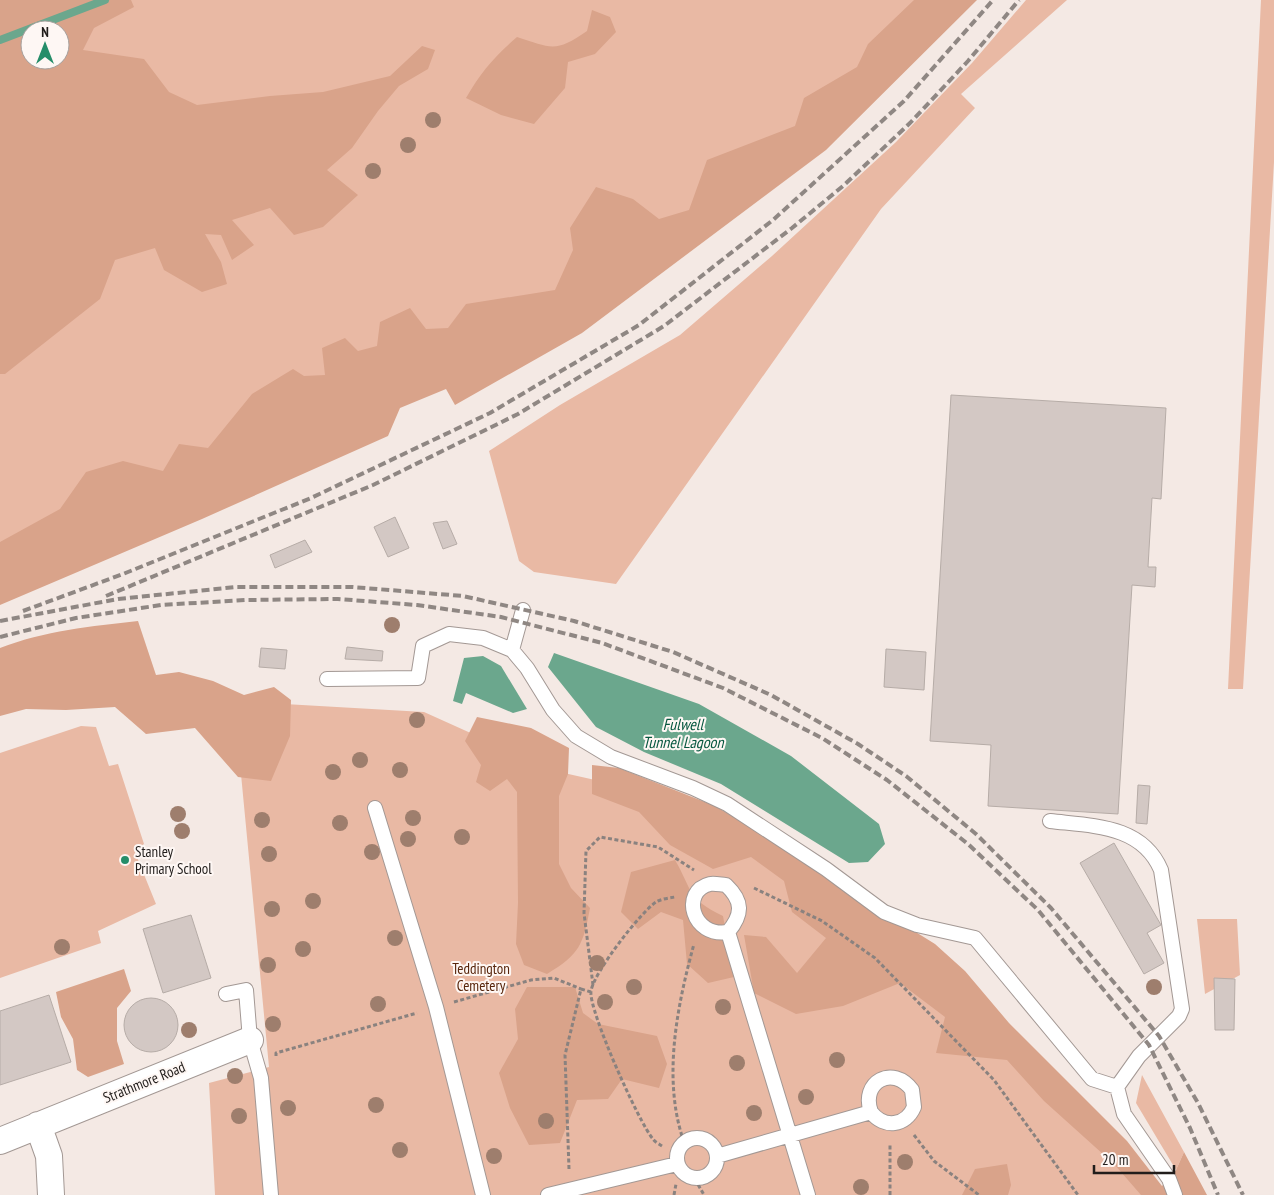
<svg xmlns="http://www.w3.org/2000/svg" width="1274" height="1195" font-family="'PT Sans Narrow',sans-serif">
  <style>
    .green { fill: #e9b9a4; fill-rule: evenodd }
    .forest { fill: #d9a38a; fill-rule: evenodd }
    .water { fill: #6ba78d }
    .lines { fill: none; stroke-linecap: round; stroke-linejoin: round }
    .stream { stroke: #6ba78d; stroke-width: 8 }
    .building { fill: #d3c8c4; stroke: #b6aca7 }
    .service-casing { stroke: #a39894; stroke-width: 16 }
    .minor-casing { stroke: #a39894; stroke-width: 28 }
    .path { stroke: #8a827f; stroke-width: 3; stroke-dasharray: 4 2.5; stroke-linecap: butt }
    .service { stroke: #fff; stroke-width: 14 }
    .minor { stroke: #fff; stroke-width: 26 }
    .rail { stroke: #8f8783; stroke-width: 4; stroke-dasharray: 8 4; stroke-linecap: butt }
    .tree { fill: #9e7e6d }
    .poi-dot { fill: #258d69; stroke: #fef7f4; stroke-width: 2 }
    .labels { text-anchor: middle; dominant-baseline: central; stroke-width: 4; stroke-linejoin: round; paint-order: stroke }
    .poi-label { font-size: 15px; fill: #211d1b; stroke: #fef7f4; text-anchor: start }
    .park-label { font-size: 15px; fill: #58260c; stroke: #fef7f4 }
    .street-label { font-size: 15px; fill: #211d1b; stroke: #fef7f4 }
    .water-label { font-size: 16px; font-style: italic; fill: #06573f; stroke: #fef7f4 }
  </style>
  <rect width="100%" height="100%" fill="#f4e9e4"/>
  <path class="green" d="M 0,0 L 952,0 L 710,226 L 0,570 ZM 30,30 L 60,30 L 60,60 L 30,60 Z
    M 1026,0 L 1067,0 L 961,94 L 975,108 L 881,209 L 616,584 L 534,572 L 519,561 L 489,451 L 560,405 L 680,335 L 772,256 L 896,142 L 972,63 Z
    M 1261,0 L 1274,0 L 1274,162 L 1243,689 L 1228,689 Z
    M 234,701 L 424,712 L 555,771 L 662,795 L 811,882 L 1169,1195 L 215,1195 L 209,1083 L 269,1067 Z
    M 81,726 L 96,727 L 109,766 L 118,764 L 144,844 L 134,850 L 156,904 L 98,931 L 101,943 L 0,978 L 0,753 Z
    M 1197,919 L 1237,919 L 1240,975 L 1205,994 Z
    M 1142,1075 L 1184,1152 L 1176,1170 L 1136,1103 Z"/>
  <path class="forest" d="M 0,0 L 131,0 L 134,7 L 94,28 L 83,50 L 144,59 L 169,92 L 197,105 L 270,96 L 323,92 L 390,76 L 422,46 L 435,50 L 428,69 L 399,86 L 378,111 L 352,148 L 327,170 L 358,195 L 323,227 L 294,235 L 270,208 L 232,220 L 254,245 L 232,260 L 221,235 L 205,234 L 221,262 L 227,284 L 202,292 L 164,270 L 155,248 L 115,260 L 100,299 L 5,374 L 0,374 ZM 30,30 L 60,30 L 60,60 L 30,60 Z
    M 914,0 L 977,0 L 826,150 L 582,333 L 455,405 L 446,389 L 400,408 L 388,436 L 202,519 L 0,605 L 0,542 L 60,509 L 86,472 L 123,461 L 163,471 L 179,444 L 208,448 L 252,394 L 293,369 L 304,376 L 325,375 L 322,348 L 345,338 L 358,351 L 377,346 L 380,322 L 410,308 L 426,329 L 448,328 L 466,304 L 555,290 L 573,250 L 570,228 L 596,187 L 633,199 L 659,219 L 689,210 L 707,160 L 795,126 L 804,98 L 857,67 L 868,44 Z
    M 592,10 L 610,17 L 616,32 L 595,54 L 568,62 L 565,88 L 534,124 L 501,115 L 466,98 C 481,72 494,57 517,37 C 551,48 556,53 587,31 Z
    M 138,621 L 156,675 L 179,672 L 213,681 L 244,695 L 274,687 L 291,700 L 290,736 L 271,781 L 238,777 L 195,728 L 146,734 L 115,707 L 66,710 L 26,709 L 0,716 L 0,648 C 44,631 92,626 138,621 Z
    M 477,717 L 531,728 L 569,748 L 568,774 L 559,796 L 559,864 L 571,888 L 590,908 C 583,945 580,954 547,974 L 524,965 L 516,944 L 518,903 L 517,792 L 507,779 L 490,791 L 476,782 L 481,765 L 465,741 Z
    M 592,765 L 619,768 L 715,806 L 791,851 L 848,890 L 935,944 L 965,971 L 1009,1023 L 1127,1141 L 1162,1186 L 1176,1170 L 1184,1152 L 1207,1195 L 1141,1195 L 1114,1164 L 1044,1101 L 1007,1060 L 936,1053 L 945,1017 L 900,983 L 843,1006 L 796,1014 L 754,993 L 744,935 L 766,937 L 797,973 L 826,938 L 792,912 L 784,881 L 751,857 L 713,869 L 670,845 L 639,812 L 592,794 Z
    M 675,860 C 693,891 686,898 723,916 L 734,977 L 708,983 L 687,964 L 683,920 L 661,912 L 638,929 L 621,912 L 631,872 Z
    M 124,969 L 131,991 L 117,1008 L 117,1041 L 124,1064 L 88,1077 L 77,1070 L 73,1039 L 61,1017 L 56,992 Z
    M 527,987 L 575,987 L 583,1013 L 598,1024 L 657,1036 L 667,1064 L 659,1088 L 622,1079 L 608,1099 L 577,1100 L 560,1143 L 529,1145 L 510,1108 L 499,1073 L 518,1039 L 515,1009 Z
    M 1007,1164 L 1011,1185 L 1008,1195 L 962,1195 L 975,1169 Z"/>
  <path class="water" d="M 554,653 L 699,704 L 791,756 L 879,824 L 885,844 L 868,862 L 849,863 L 721,784 L 644,752 L 596,727 L 548,667 Z
    M 483,656 L 501,666 L 527,709 L 513,713 L 466,693 L 462,704 L 453,701 L 464,658 Z"/>
  <g class="lines">
    <path class="stream" d="M 0,40 L 105,0"/>
  </g>
  <path class="building" d="M 951,395 L 1166,408 L 1161,499 L 1152,498 L 1148,567 L 1156,567 L 1155,587 L 1132,585 L 1118,814 L 988,806 L 991,745 L 930,741 Z
    M 395,517 L 409,548 L 388,557 L 374,527 Z
    M 447,521 L 457,544 L 443,549 L 433,523 Z
    M 305,540 L 312,552 L 275,568 L 270,555 Z
    M 347,647 L 383,651 L 382,661 L 345,659 Z
    M 261,648 L 287,650 L 285,669 L 259,667 Z
    M 886,649 L 926,652 L 924,690 L 884,687 Z
    M 1138,785 L 1150,786 L 1147,824 L 1136,823 Z
    M 1114,843 L 1161,925 L 1147,933 L 1164,963 L 1144,974 L 1080,863 Z
    M 191,915 L 211,978 L 163,993 L 143,929 Z
    M 1214,978 L 1235,979 L 1234,1030 L 1215,1030 Z
    M 49,995 L 71,1062 L 0,1085 L 0,1011 Z
    M124 1025a27 27 0 1 1 54 0a27 27 0 1 1-54 0Z"/>
  <g class="lines">
    <defs>
      <path id="service" d="M 512,650 L 523,610
        M 327,679 L 418,678 L 423,646 L 449,634 L 483,638 L 512,650 L 527,668 L 553,710 L 576,736 L 611,757 L 693,788 L 727,804 L 826,869 L 884,912 L 917,925 L 975,938 L 1092,1079 L 1117,1087
        M 375,808 L 436,1007 L 483,1195
        M 1050,821 C 1093,826 1142,825 1161,870 L 1182,1009 L 1179,1016 L 1139,1056 L 1117,1087 L 1124,1114 L 1169,1179 L 1175,1195
        M 728,932 C 692,938 680,891 710,884 C 715,883 722,885 726,885 C 743,901 743,914 728,932 L 808,1195
        M 226,994 L 246,990 L 250,1040 L 261,1078 L 271,1195
        M677 1158a20 20 0 1 1 40 0a20 20 0 1 1-40 0Z
        M 717,1156 L 871,1112 C 860,1082 893,1064 912,1090 L 914,1107 C 906,1126 884,1129 871,1112
        M 548,1195 L 677,1164"/>
      <path id="minor" d="M 38,1125 L 49,1156 L 51,1195
        M 0,1141 L 250,1040"/>
    </defs>
    <use href="#service" class="service-casing"/>
    <use href="#minor" class="minor-casing"/>
    <path class="path" d="M 754,888 L 822,921 L 875,958 L 994,1080 L 1078,1195
      M 593,985 L 584,913 L 586,851 L 600,837 L 658,847 L 694,870
      M 454,1002 L 531,980 L 554,978 L 581,989
      M 276,1056 L 276,1053 L 417,1013
      M 914,1135 L 934,1161 L 979,1195
      M 684,1142 C 662,1080 677,1006 694,944
      M 662,1146 C 659,1144 655,1142 653,1139 C 639,1123 588,1009 591,991 C 594,972 640,913 656,902 C 661,899 669,898 675,897
      M 569,1169 L 565,1055 L 581,989 L 591,992
      M 695,1179 L 704,1195
      M 674,1195 L 676,1184
      M 890,1195 L 890,1144"/>
    <use href="#service" class="service"/>
    <use href="#minor" class="minor"/>
    <path class="rail" d="M 106,596 L 373,485 L 518,414 L 664,326 L 792,228 L 843,186 L 910,123 L 968,61 L 1019,0
      M 23,611 L 123,574 L 311,498 L 490,413 L 639,325 L 773,220 L 904,101 L 993,0
      M 0,621 L 118,599 L 236,587 L 352,587 L 463,596 L 574,621 L 673,652 L 771,695 L 858,744 L 906,776 L 976,834 L 1051,908 L 1159,1036 L 1198,1103 L 1243,1195
      M 0,637 L 76,618 L 161,605 L 245,600 L 338,599 L 417,605 L 501,617 L 602,643 L 723,688 L 822,738 L 887,780 L 968,844 L 1038,910 L 1149,1045 L 1190,1128 L 1218,1195"/>
  </g>
  <g class="tree">
    <circle cx="433" cy="120" r="8"/>
    <circle cx="408" cy="145" r="8"/>
    <circle cx="373" cy="171" r="8"/>
    <circle cx="392" cy="625" r="8"/>
    <circle cx="417" cy="720" r="8"/>
    <circle cx="360" cy="760" r="8"/>
    <circle cx="400" cy="770" r="8"/>
    <circle cx="333" cy="772" r="8"/>
    <circle cx="178" cy="814" r="8"/>
    <circle cx="413" cy="818" r="8"/>
    <circle cx="262" cy="820" r="8"/>
    <circle cx="340" cy="823" r="8"/>
    <circle cx="182" cy="831" r="8"/>
    <circle cx="462" cy="837" r="8"/>
    <circle cx="408" cy="839" r="8"/>
    <circle cx="372" cy="852" r="8"/>
    <circle cx="269" cy="854" r="8"/>
    <circle cx="313" cy="901" r="8"/>
    <circle cx="272" cy="909" r="8"/>
    <circle cx="395" cy="938" r="8"/>
    <circle cx="62" cy="947" r="8"/>
    <circle cx="303" cy="949" r="8"/>
    <circle cx="597" cy="963" r="8"/>
    <circle cx="268" cy="965" r="8"/>
    <circle cx="634" cy="987" r="8"/>
    <circle cx="1154" cy="987" r="8"/>
    <circle cx="605" cy="1002" r="8"/>
    <circle cx="378" cy="1004" r="8"/>
    <circle cx="723" cy="1007" r="8"/>
    <circle cx="273" cy="1024" r="8"/>
    <circle cx="189" cy="1030" r="8"/>
    <circle cx="837" cy="1060" r="8"/>
    <circle cx="737" cy="1063" r="8"/>
    <circle cx="235" cy="1076" r="8"/>
    <circle cx="806" cy="1097" r="8"/>
    <circle cx="376" cy="1105" r="8"/>
    <circle cx="288" cy="1108" r="8"/>
    <circle cx="754" cy="1113" r="8"/>
    <circle cx="239" cy="1116" r="8"/>
    <circle cx="546" cy="1121" r="8"/>
    <circle cx="400" cy="1150" r="8"/>
    <circle cx="494" cy="1156" r="8"/>
    <circle cx="905" cy="1162" r="8"/>
    <circle cx="861" cy="1187" r="8"/>
  </g>
  <circle class="poi-dot" cx="125" cy="860" r="5"/>
  <g class="labels">
    <g class="poi-label">
      <text x="135" y="851">Stanley<tspan x="135" dy="17">Primary School</tspan></text>
    </g>
    <g class="park-label">
      <text x="481" y="968">Teddington<tspan x="481" dy="17">Cemetery</tspan></text>
    </g>
    <g class="street-label">
      <text transform="translate(144 1082) rotate(-22)">Strathmore Road</text>
    </g>
    <g class="water-label">
      <text x="683" y="724">Fulwell<tspan x="683" dy="18">Tunnel Lagoon</tspan></text>
    </g>
  </g>
  <g transform="translate(45 45)"><circle r="24" fill="#fef7f4" stroke="#a6a09d"/>
  <path d="M0-4L9 19L0 12L-9 19Z" fill="#258d69"/>
  <text y="-8" font-size="14" font-weight="bold" text-anchor="middle" fill="#211d1b">N</text>
  </g>
  <path d="M1094 1165v8h80v-8" fill="none" stroke="#211d1b" stroke-width="2.5"/>
  <text x="1102" y="1165" font-size="15" fill="#211d1b" stroke="#fef7f4" stroke-width="4" paint-order="stroke">20 m</text>
</svg>
